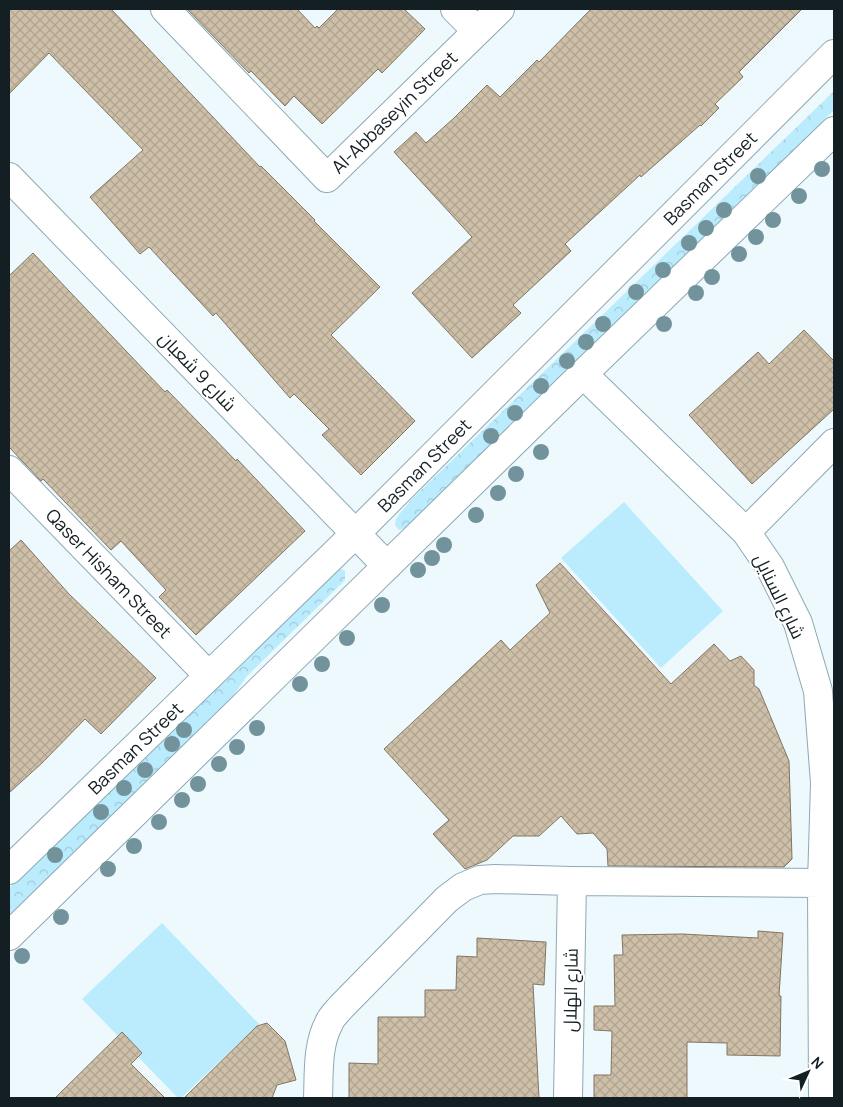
<svg xmlns="http://www.w3.org/2000/svg" width="843" height="1107" font-family="Manrope,Cairo,sans-serif">
  <style>
    .park { fill: url(#park-crowns) }
    .garden { fill: #bbecfd }
    .building { fill: url(#building-cross-hatch); stroke: #837561 }
    .lines { fill: none; stroke-linecap: round; stroke-linejoin: round }
    .minor-casing { stroke: #8da9b4; stroke-width: 30 }
    .major-casing { stroke: #8da9b4; stroke-width: 30 }
    .minor { stroke: #fff; stroke-width: 28 }
    .major { stroke: #fff; stroke-width: 28 }
    .tree { fill: #72939c }
    .labels { text-anchor: middle; dominant-baseline: central; stroke-width: 4; stroke-linejoin: round; paint-order: stroke }
    .street-label { font-size: 18px; fill: #141f23; stroke: #fff }
  </style>
  <defs>
    <pattern id="park-crowns" width="20" height="18" patternUnits="userSpaceOnUse" patternTransform="scale(1.25)"><rect width="20" height="18" fill="#bbecfd"/><path d="M2 6a3 3 0 1 1 6 0M12 15a3 3 0 1 1 6 0" fill="none" stroke="#a0cad9"/></pattern>
    <pattern id="building-cross-hatch" width="8" height="8" patternUnits="userSpaceOnUse" patternTransform="scale(1.25)"><rect width="8" height="8" fill="#cebfa8"/><path d="M0 0l8 8M0 8l8-8" fill="none" stroke="#b0a490"/></pattern>
  </defs>
  <rect width="100%" height="100%" fill="#edf9fd"/>
  <path class="park" d="M 834,91 L 834,110 L 426,511 C 418,519 411,527 399,530 L 395,525 L 396,519 L 401,512 L 413,498 Z
    M 341,569 L 345,571 L 345,580 L 340,585 L 247,676 L 228,703 L 9,915 L 9,888 L 329,577 L 337,570 Z"/>
  <path class="garden" d="M 624,502 L 723,611 L 661,668 L 561,558 Z
    M 162,923 L 259,1024 L 181,1098 L 178,1098 L 82,999 Z"/>
  <path class="building" d="M 9,9 L 111,9 L 260,167 L 261,166 L 315,220 L 314,221 L 380,287 L 331,335 L 415,421 L 361,475 L 322,435 L 329,429 L 294,394 L 290,398 L 216,313 L 213,316 L 149,247 L 140,254 L 90,197 L 143,150 L 49,53 L 9,94 Z
    M 187,9 L 297,9 L 315,28 L 317,26 L 319,28 L 338,9 L 404,9 L 425,29 L 382,73 L 378,69 L 322,124 L 294,96 L 285,106 L 251,71 L 249,73 Z
    M 591,9 L 802,9 L 739,72 L 743,77 L 715,104 L 719,108 L 701,126 L 700,125 L 641,177 L 640,175 L 565,244 L 571,251 L 513,305 L 521,313 L 472,358 L 412,293 L 472,237 L 394,152 L 416,132 L 426,143 L 454,118 L 487,85 L 500,97 L 537,60 L 539,62 Z
    M 33,253 L 165,392 L 167,390 L 236,461 L 237,459 L 305,531 L 196,635 L 159,597 L 166,590 L 121,541 L 111,550 L 43,479 L 41,481 L 9,447 L 9,276 Z
    M 804,330 L 834,361 L 834,409 L 752,484 L 689,415 L 758,352 L 769,364 Z
    M 21,540 L 69,594 L 156,678 L 101,734 L 85,719 L 42,763 L 9,793 L 9,551 Z
    M 560,563 L 671,684 L 714,644 L 730,661 L 741,656 L 754,670 L 754,685 L 759,689 L 789,761 L 792,859 L 784,867 L 608,866 L 607,849 L 593,833 L 577,834 L 561,816 L 539,836 L 513,836 L 487,860 L 465,869 L 433,834 L 449,820 L 384,749 L 501,640 L 510,650 L 550,613 L 536,585 Z
    M 758,931 L 783,933 L 779,996 L 781,996 L 780,1056 L 727,1055 L 727,1043 L 687,1042 L 687,1098 L 594,1098 L 594,1075 L 611,1075 L 612,1031 L 594,1030 L 594,1006 L 615,1006 L 614,955 L 623,955 L 622,935 L 682,934 L 758,938 Z
    M 477,938 L 546,942 L 544,985 L 533,984 L 539,1098 L 349,1098 L 349,1063 L 378,1064 L 378,1017 L 425,1017 L 425,990 L 456,990 L 457,956 L 477,957 Z
    M 267,1023 L 285,1041 L 296,1080 L 277,1085 L 272,1098 L 184,1098 L 257,1026 Z
    M 122,1032 L 142,1053 L 131,1064 L 165,1098 L 55,1098 Z"/>
  <g class="lines">
    <defs>
      <path id="minor" d="M 165,9 L 327,178 L 500,9
        M 455,9 L 477,31
        M 9,177 L 387,566
        M 583,374 L 746,532 L 770,567 L 798,623 L 818,691 L 825,783 L 822,883 L 823,1098
        M 9,470 L 209,676
        M 746,532 L 834,443
        M 318,1098 C 319,1074 317,1045 329,1023 C 331,1017 337,1012 341,1007 L 447,899 L 463,887 L 480,880 L 495,879 L 572,881 L 822,883
        M 568,1098 L 572,881"/>
      <path id="major" d="M 9,870 L 355,534 L 834,54
        M 9,936 L 583,374 L 834,131"/>
    </defs>
    <use href="#minor" class="minor-casing"/>
    <use href="#major" class="major-casing"/>
    <use href="#minor" class="minor"/>
    <use href="#major" class="major"/>
  </g>
  <g class="tree">
    <circle cx="822" cy="169" r="8"/>
    <circle cx="758" cy="176" r="8"/>
    <circle cx="799" cy="196" r="8"/>
    <circle cx="724" cy="210" r="8"/>
    <circle cx="773" cy="220" r="8"/>
    <circle cx="706" cy="228" r="8"/>
    <circle cx="756" cy="237" r="8"/>
    <circle cx="689" cy="243" r="8"/>
    <circle cx="739" cy="254" r="8"/>
    <circle cx="663" cy="270" r="8"/>
    <circle cx="712" cy="277" r="8"/>
    <circle cx="636" cy="292" r="8"/>
    <circle cx="696" cy="293" r="8"/>
    <circle cx="603" cy="324" r="8"/>
    <circle cx="664" cy="324" r="8"/>
    <circle cx="586" cy="342" r="8"/>
    <circle cx="567" cy="361" r="8"/>
    <circle cx="541" cy="386" r="8"/>
    <circle cx="515" cy="413" r="8"/>
    <circle cx="491" cy="436" r="8"/>
    <circle cx="541" cy="452" r="8"/>
    <circle cx="516" cy="474" r="8"/>
    <circle cx="498" cy="493" r="8"/>
    <circle cx="476" cy="515" r="8"/>
    <circle cx="444" cy="545" r="8"/>
    <circle cx="432" cy="558" r="8"/>
    <circle cx="418" cy="570" r="8"/>
    <circle cx="382" cy="605" r="8"/>
    <circle cx="347" cy="638" r="8"/>
    <circle cx="322" cy="664" r="8"/>
    <circle cx="300" cy="684" r="8"/>
    <circle cx="257" cy="728" r="8"/>
    <circle cx="184" cy="730" r="8"/>
    <circle cx="172" cy="744" r="8"/>
    <circle cx="237" cy="747" r="8"/>
    <circle cx="219" cy="764" r="8"/>
    <circle cx="145" cy="770" r="8"/>
    <circle cx="198" cy="784" r="8"/>
    <circle cx="124" cy="788" r="8"/>
    <circle cx="182" cy="800" r="8"/>
    <circle cx="101" cy="812" r="8"/>
    <circle cx="159" cy="822" r="8"/>
    <circle cx="134" cy="846" r="8"/>
    <circle cx="55" cy="855" r="8"/>
    <circle cx="108" cy="869" r="8"/>
    <circle cx="61" cy="917" r="8"/>
    <circle cx="22" cy="956" r="8"/>
  </g>
  <g class="labels">
    <g class="street-label">
      <text transform="translate(394 112) rotate(-44)">Al-Abbaseyin Street</text>
      <text transform="translate(710 178) rotate(-45)">Basman Street</text>
      <text transform="translate(198 371) rotate(46)">شارع 9 شعبان</text>
      <text transform="translate(424 465) rotate(-45)">Basman Street</text>
      <text transform="translate(109 573) rotate(46)">Qaser Hisham Street</text>
      <text transform="translate(780 596) rotate(64)">شارع السنايل</text>
      <text transform="translate(135 748) rotate(-44)">Basman Street</text>
      <text transform="translate(570 990) rotate(-89)">شارع الهلال</text>
    </g>
  </g>
  <rect width="843" height="1107" fill="none" stroke="#141f23" stroke-width="20"/>
  <g transform="translate(808 1072) rotate(46)" stroke="#ffffff" stroke-width="4" paint-order="stroke">
  <path d="M0-4L9 19L0 12L-9 19Z" fill="#141f23"/>
  <text y="-8" font-size="14" font-weight="bold" text-anchor="middle" fill="#141f23">N</text>
  </g>
</svg>
